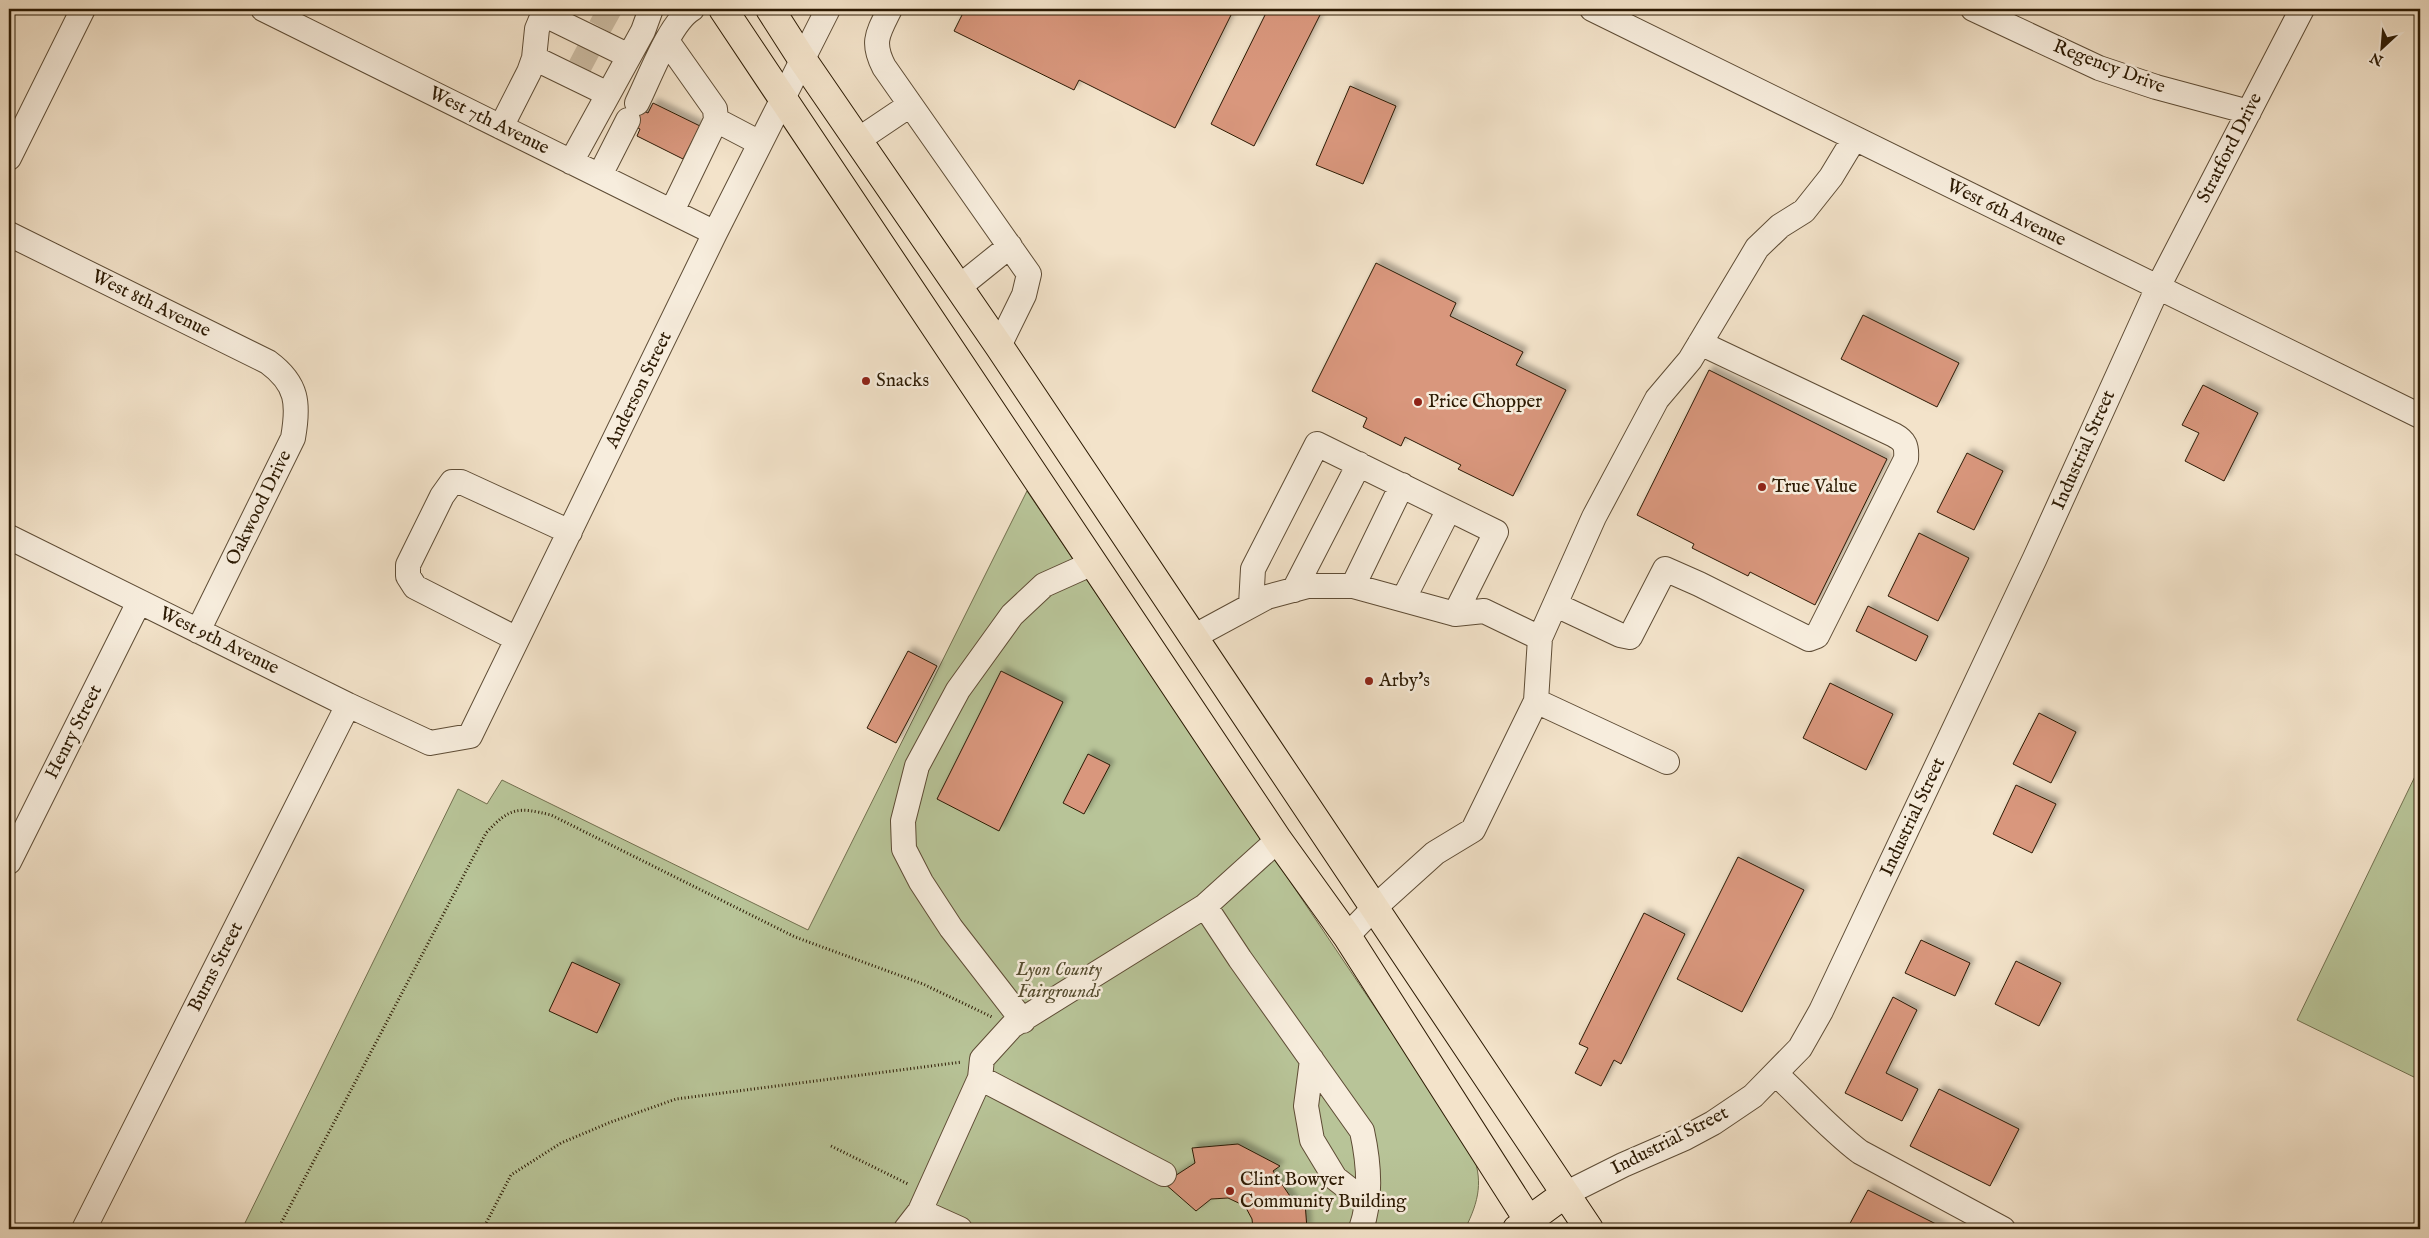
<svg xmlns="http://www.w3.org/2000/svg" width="2429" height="1238" font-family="'IM FELL English',serif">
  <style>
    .green { fill: #b8c498; stroke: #726f4e }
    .building { fill: #d9977d; stroke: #2c1a03; filter: url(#shadow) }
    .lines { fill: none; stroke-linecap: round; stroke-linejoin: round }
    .minor-tunnel { stroke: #cbbba2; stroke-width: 24; stroke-dasharray: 24 12; stroke-linecap: butt }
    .minor-casing { stroke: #5e4c35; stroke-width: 26 }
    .major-casing { stroke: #2c1a03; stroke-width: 30 }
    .path { stroke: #2c1a03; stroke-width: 3; stroke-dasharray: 1 2.5; stroke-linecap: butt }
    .minor { stroke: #f7eddd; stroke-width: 24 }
    .major { stroke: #f3e3ca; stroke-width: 28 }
    .poi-dot { fill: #8f2418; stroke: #f7eddd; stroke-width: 2 }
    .labels { text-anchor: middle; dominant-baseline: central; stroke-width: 5; stroke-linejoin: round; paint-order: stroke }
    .street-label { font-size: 19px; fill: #2c1a03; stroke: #f7eddd }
    .poi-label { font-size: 19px; fill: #2c1a03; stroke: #f7eddd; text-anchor: start }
    .park-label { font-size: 19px; font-style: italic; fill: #564d30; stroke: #f7eddd }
  </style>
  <defs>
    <filter id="shadow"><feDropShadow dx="4.5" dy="-4.5" stdDeviation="2.5" flood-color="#0004"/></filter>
  </defs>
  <rect width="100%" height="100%" fill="#f3e3ca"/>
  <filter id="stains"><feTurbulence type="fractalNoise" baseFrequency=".004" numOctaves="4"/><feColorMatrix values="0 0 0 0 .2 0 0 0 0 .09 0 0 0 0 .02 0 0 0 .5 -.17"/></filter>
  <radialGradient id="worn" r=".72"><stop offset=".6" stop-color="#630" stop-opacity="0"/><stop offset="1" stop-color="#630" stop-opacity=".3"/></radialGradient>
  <path class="green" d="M 1027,491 L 1471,1150 C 1484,1180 1479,1201 1465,1229 L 242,1229 L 458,789 L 487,804 L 502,780 L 808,930 Z
    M 2420,766 L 2420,1080 L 2297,1020 Z"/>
  <path class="building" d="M 965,9 L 1234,9 L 1175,128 L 1079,80 L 1074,90 L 954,31 Z
    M 1268,9 L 1323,9 L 1254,146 L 1211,124 Z
    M 1350,86 L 1396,106 L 1363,184 L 1316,165 Z
    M 653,103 L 700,126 L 683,159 L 637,136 L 640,129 L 621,120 L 629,104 L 648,113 Z
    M 1376,263 L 1456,303 L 1450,316 L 1523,352 L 1516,365 L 1566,390 L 1513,496 L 1458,469 L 1461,465 L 1405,437 L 1401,446 L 1363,427 L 1367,418 L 1312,391 Z
    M 1863,315 L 1959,363 L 1937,407 L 1841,359 Z
    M 1709,370 L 1887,459 L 1815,605 L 1750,572 L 1748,576 L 1692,548 L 1694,544 L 1637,515 Z
    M 2203,385 L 2258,413 L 2224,481 L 2185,461 L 2199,433 L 2182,425 Z
    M 1967,453 L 2003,471 L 1974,530 L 1937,512 Z
    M 1919,533 L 1969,558 L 1938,621 L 1888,596 Z
    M 1868,606 L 1928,636 L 1916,661 L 1856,631 Z
    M 908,651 L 937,666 L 896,743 L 867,728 Z
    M 1001,671 L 1063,702 L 999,831 L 937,799 Z
    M 1830,683 L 1893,714 L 1866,770 L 1803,738 Z
    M 2039,713 L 2076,732 L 2051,783 L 2013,764 Z
    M 1088,754 L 1110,765 L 1084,814 L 1063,803 Z
    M 2016,785 L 2056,804 L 2032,853 L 1993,834 Z
    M 1738,857 L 1804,890 L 1742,1012 L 1677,979 Z
    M 1644,913 L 1685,934 L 1621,1064 L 1614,1060 L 1601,1086 L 1575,1073 L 1588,1048 L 1579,1044 Z
    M 1921,940 L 1970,963 L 1955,996 L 1905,973 Z
    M 2016,961 L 2061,983 L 2039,1026 L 1995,1004 Z
    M 572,962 L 620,984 L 597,1033 L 549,1011 Z
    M 1893,997 L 1917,1010 L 1886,1073 L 1918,1089 L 1902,1121 L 1845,1093 Z
    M 1939,1089 L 2019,1129 L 1990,1186 L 1910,1146 Z
    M 1238,1144 L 1280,1166 L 1273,1171 L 1296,1205 L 1305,1202 L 1307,1229 L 1253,1229 L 1252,1219 L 1245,1206 L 1228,1198 L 1211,1199 L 1196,1211 L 1164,1183 L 1195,1163 L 1192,1148 Z
    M 1868,1190 L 1946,1229 L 1847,1229 Z"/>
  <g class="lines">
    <path class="minor-tunnel" d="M 600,27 L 610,9
      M 580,66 L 589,49"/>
    <defs>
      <path id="minor" d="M 263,9 L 715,233
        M 890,9 C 878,33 871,42 884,67 L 1029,274 L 1024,295 L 999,346
        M 1592,9 L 2420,416
        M 1973,9 L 2099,68 L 2156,87 L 2249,112
        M 543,14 L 629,56
        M 667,41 L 715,109 L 716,120 L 672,211
        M 534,58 L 608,94
        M 637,103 C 649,79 670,22 692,9
        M 716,120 L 760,143
        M 501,127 L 529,72 L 534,58 L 537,29 L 545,10
        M 858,140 L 910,105
        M 9,158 L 83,9
        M 571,162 L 643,31 L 651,9
        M 600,175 L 628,120
        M 9,234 L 268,362 C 298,384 299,404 293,438 L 198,631
        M 959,287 L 1010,246
        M 9,537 L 348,705 L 430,743 L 470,736 L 715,233 L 828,9
        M 1353,586 L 1402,485
        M 1294,590 L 1359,464
        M 1404,598 L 1449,509
        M 1251,605 L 1253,569 L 1317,444 L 1496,532 L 1455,614
        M 1556,605 L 1620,635 L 1630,637 L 1665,569 L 1699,584 L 1809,639 L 1817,636 L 1906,459 C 1907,446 1905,441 1894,435 L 1700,343
        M 1193,637 L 1267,597 L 1308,586 L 1353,586 L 1455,614 L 1484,611 L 1540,638
        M 517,639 L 415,587 L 408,576 L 408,565 L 442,496 L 452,482 L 461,482 L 570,532
        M 1536,701 L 1540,638 L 1594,517 L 1657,399 L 1690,360 L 1757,248 L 1780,226 L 1804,211 L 1831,177 L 1854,139
        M 9,862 L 139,602
        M 1205,906 L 1240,959 L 1362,1131 C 1369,1163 1372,1198 1361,1229
        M 1347,936 L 1374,908 L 1435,853 L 1473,830 L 1536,701 L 1667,762
        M 1023,1021 L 951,928 L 921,882 L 904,849 L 903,821 L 917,766 L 958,690 L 1012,615 L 1044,585 L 1093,563
        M 1312,1060 L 1306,1106 L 1312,1140 L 1335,1178 L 1367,1203
        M 1776,1074 C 1804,1100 1830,1129 1860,1152 L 2003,1229
        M 980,1078 L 1164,1174
        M 1565,1194 L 1623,1165 L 1685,1138 L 1713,1123 L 1753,1096 L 1800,1048 L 1821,1011 L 2035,558 L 2158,287 L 2302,9
        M 920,1211 L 960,1229
        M 84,1229 L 348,705
        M 906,1229 L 920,1211 L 980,1078 L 982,1059 L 1012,1026 L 1205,906 L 1278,840"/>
      <path id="major" d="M 723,9 L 1278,840 L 1347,936 L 1534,1229
        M 770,9 L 802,59 L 999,346 L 1589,1229
        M 1517,1229 L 1565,1194"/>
    </defs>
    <use href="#minor" class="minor-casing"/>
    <use href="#major" class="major-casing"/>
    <path class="path" d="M 831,1146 L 908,1184
      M 278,1229 L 486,833 C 510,807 518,807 551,815 L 795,937 L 923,984 L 992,1017
      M 483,1229 L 511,1175 L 561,1143 L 611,1122 L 676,1099 L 962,1062"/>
    <use href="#minor" class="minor"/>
    <use href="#major" class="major"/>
  </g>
  <g class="poi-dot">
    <circle cx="866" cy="381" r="5"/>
    <circle cx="1418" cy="402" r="5"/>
    <circle cx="1762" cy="487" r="5"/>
    <circle cx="1369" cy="681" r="5"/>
    <circle cx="1230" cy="1191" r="5"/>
  </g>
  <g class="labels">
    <g class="street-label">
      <text transform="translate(2109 67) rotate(21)">Regency Drive</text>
      <text transform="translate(489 121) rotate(26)">West 7th Avenue</text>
      <text transform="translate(2230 148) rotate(-63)">Stratford Drive</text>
      <text transform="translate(2006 213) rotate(26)">West 6th Avenue</text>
      <text transform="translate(151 304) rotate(26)">West 8th Avenue</text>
      <text transform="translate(639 390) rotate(-64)">Anderson Street</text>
      <text transform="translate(2084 450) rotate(-66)">Industrial Street</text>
      <text transform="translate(259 508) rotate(-64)">Oakwood Drive</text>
      <text transform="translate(219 641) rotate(26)">West 9th Avenue</text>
      <text transform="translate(74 732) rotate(-63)">Henry Street</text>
      <text transform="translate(1913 817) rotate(-65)">Industrial Street</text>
      <text transform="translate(216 967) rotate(-63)">Burns Street</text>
      <text transform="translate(1670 1141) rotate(-27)">Industrial Street</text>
    </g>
    <g class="poi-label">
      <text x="876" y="381">Snacks</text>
      <text x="1428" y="402">Price Chopper</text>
      <text x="1772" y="487">True Value</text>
      <text x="1379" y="681">Arby's</text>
      <text x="1240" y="1180">Clint Bowyer<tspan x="1240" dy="22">Community Building</tspan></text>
    </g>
    <g class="park-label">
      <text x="1059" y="970">Lyon County<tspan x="1059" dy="22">Fairgrounds</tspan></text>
    </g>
  </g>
  <rect width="2429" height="1238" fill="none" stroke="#f3e3ca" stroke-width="30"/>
  <rect x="10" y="10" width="2409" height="1218" fill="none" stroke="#2c1a03" stroke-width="2.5"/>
  <rect x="15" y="15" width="2399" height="1208" fill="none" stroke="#2c1a03"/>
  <g transform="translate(2382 48) rotate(206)" stroke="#f7eddd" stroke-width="4" paint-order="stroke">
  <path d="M0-4L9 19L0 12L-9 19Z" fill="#2c1a03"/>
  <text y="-8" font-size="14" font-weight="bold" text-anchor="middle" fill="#2c1a03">N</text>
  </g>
  <rect width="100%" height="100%" filter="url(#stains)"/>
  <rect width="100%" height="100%" fill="url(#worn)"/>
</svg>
